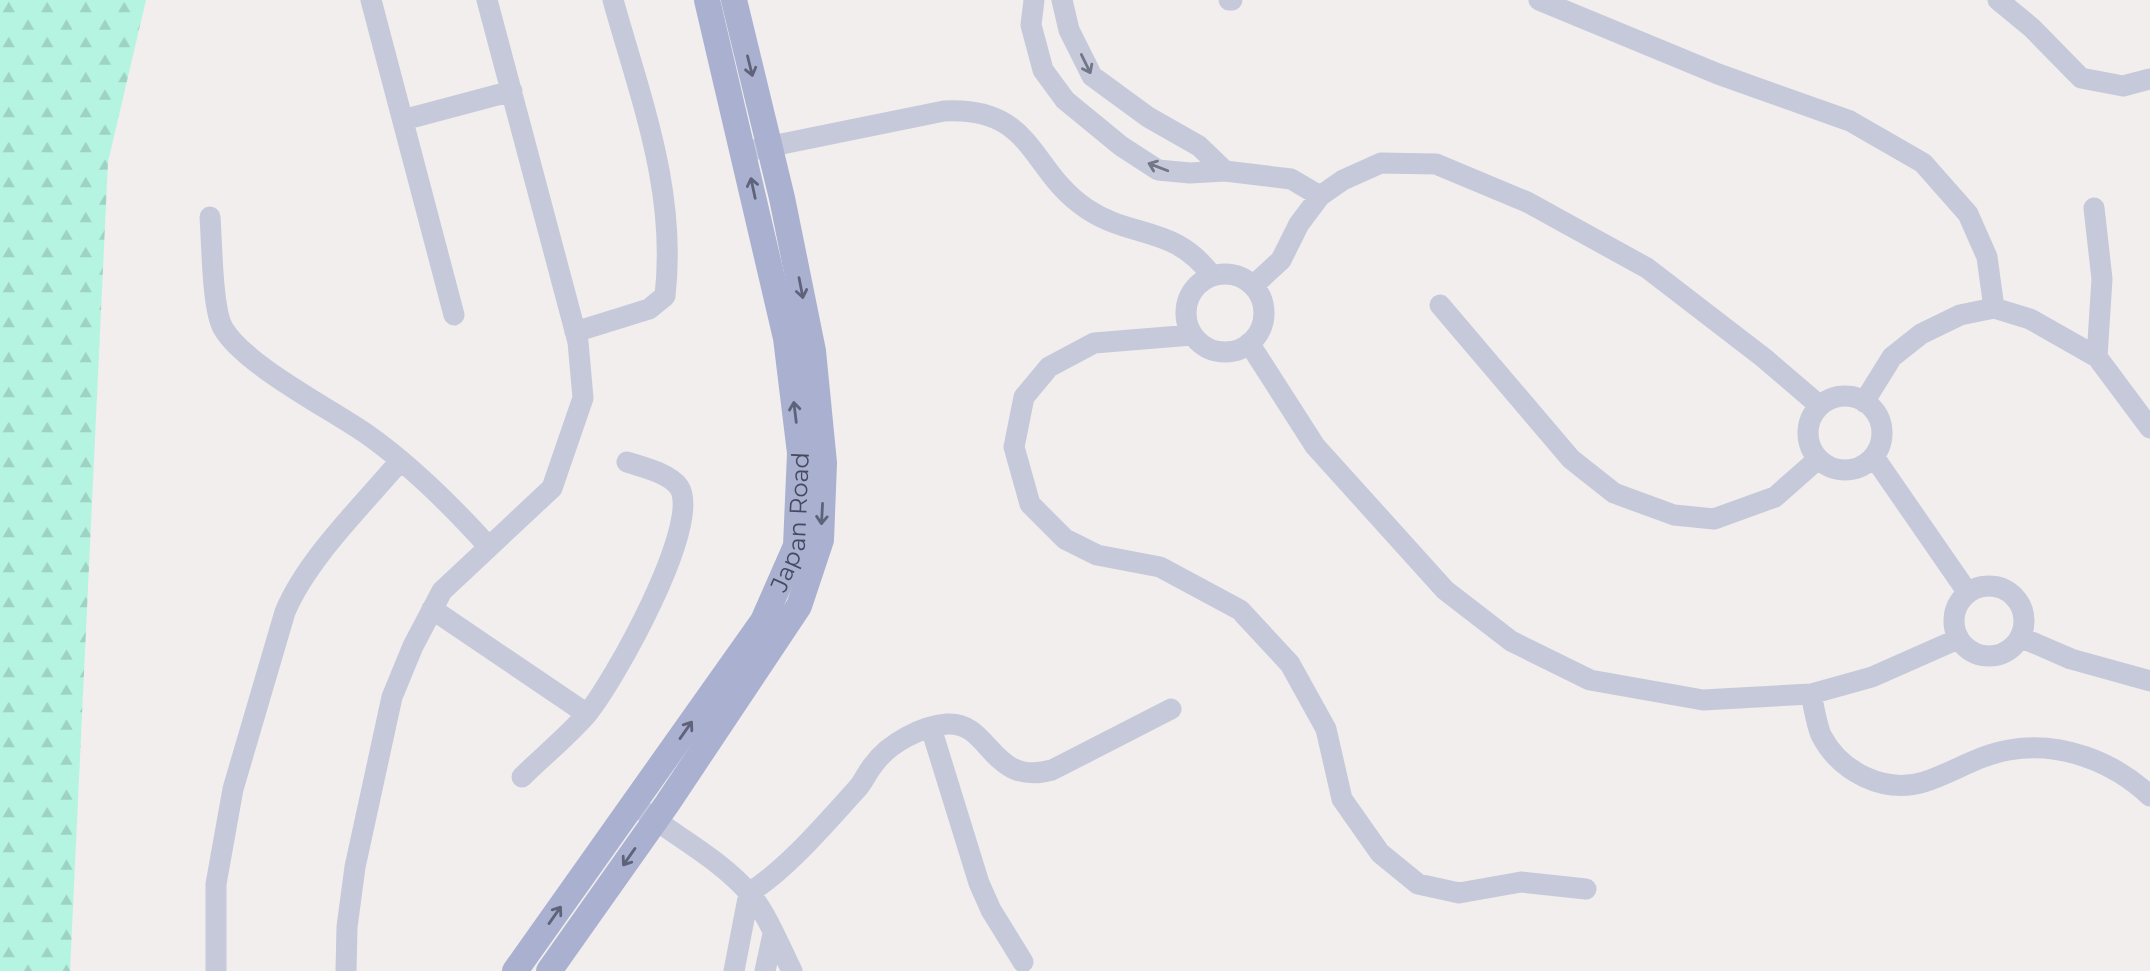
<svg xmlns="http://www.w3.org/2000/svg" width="2150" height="971" font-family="Montserrat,sans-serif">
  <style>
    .forest { fill: url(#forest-firs) }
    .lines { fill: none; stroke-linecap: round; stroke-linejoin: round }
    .minor { stroke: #c5c9da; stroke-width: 21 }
    .major { stroke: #aab0d0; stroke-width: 26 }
    .oneway { stroke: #717689 }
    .oneway2 { stroke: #5e637a }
    .labels { text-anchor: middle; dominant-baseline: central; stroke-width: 5; stroke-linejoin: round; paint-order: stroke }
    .street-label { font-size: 24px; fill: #44495d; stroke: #fff }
  </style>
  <defs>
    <pattern id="forest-firs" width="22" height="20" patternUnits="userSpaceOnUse" patternTransform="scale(1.75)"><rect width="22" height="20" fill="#b6f4e2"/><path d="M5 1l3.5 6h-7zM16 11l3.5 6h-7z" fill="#9ed3c4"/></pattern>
  </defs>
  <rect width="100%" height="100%" fill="#f1eeed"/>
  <path class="forest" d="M 0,0 L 146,0 L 108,162 L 70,971 L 0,971 Z"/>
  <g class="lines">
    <path class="minor" d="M 371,0 L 454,315
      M 1034,0 L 1031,25 L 1043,70 L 1065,100 L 1121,146 L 1158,170 L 1190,173 L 1225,171 L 1291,179 L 1320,196
      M 1062,0 L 1069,30 L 1092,76 L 1148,117 L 1199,146 L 1225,171
      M 1229,0 L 1232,0
      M 1539,0 L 1718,74 L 1850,121 L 1923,163 L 1968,214 L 1987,257 L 1994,308
      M 1998,0 L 2032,28 L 2081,78 L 2123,86 L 2150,79
      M 403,120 L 512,91
      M 757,149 L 944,111 C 1035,106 1029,171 1087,209 C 1132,239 1175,225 1212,276
      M 2094,208 L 2102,279 L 2097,357
      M 210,217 C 212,242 212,309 223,328 C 244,365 331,409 368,435 C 413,467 451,505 488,546
      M1186 313a39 39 0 1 1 78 0a39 39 0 1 1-78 0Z
      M 1253,286 L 1281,260 L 1299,224 L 1320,196 L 1343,180 L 1381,163 L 1436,164 L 1527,202 L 1647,268 L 1764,358 L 1820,406
      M 1440,305 L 1571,459 L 1614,493 L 1674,515 L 1714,519 L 1775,497 L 1818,459
      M 575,332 L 649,309 L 665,296 C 677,191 641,100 613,0
      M 1192,335 L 1094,343 L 1049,367 L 1024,397 L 1014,447 L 1030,504 L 1065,539 L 1097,555 L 1160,567 L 1240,610 L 1290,664 L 1326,729 L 1342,799 L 1380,853 L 1418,884 L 1459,893 L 1521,882 L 1586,889
      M 1249,343 L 1315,446 L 1445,590 L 1511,641 L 1590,680 L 1703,700 L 1811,694 L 1872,677 L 1958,639
      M1808 433a37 37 0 1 1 74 0a37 37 0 1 1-74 0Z
      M 1864,402 L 1892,357 L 1921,334 L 1960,315 L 1994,308 L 2030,319 L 2097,357 L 2150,428
      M 1874,457 L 1968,593
      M1954 621a35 35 0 1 1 70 0a35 35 0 1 1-70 0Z
      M 432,609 L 587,714
      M 2020,637 L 2071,659 L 2150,681
      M 1811,694 C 1814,707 1816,723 1821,735 C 1840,772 1884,794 1924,782 C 1953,773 1978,755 2009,750 C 2060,741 2113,761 2150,796
      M 931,728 L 979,883 L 991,910 L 1023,962
      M 522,777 C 543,756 567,737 587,714 C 613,683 703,523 679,487 C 669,473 642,467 627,462
      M 645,812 C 681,840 721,860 751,895 C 768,916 780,947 792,971
      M 216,971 L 216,884 L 233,789 L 285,612 C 307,559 362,506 400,461
      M 346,971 L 347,927 L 355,867 L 392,697 L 413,646 L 442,591 L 552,488 L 583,398 L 578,342 L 487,0
      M 734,971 L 749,893 C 788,868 824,825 856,790 C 863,783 867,772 874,764 C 889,743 922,726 947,724 C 991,721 990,787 1052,770 L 1171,709
      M 765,971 L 773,934"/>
    <g class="major">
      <path id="s1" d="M 515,971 L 763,621 L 796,546 L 800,453 L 786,338 L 707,0"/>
      <path d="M 549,971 L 667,804 L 799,606 L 821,540 L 824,463 L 813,351 L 782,198 L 734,0"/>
    </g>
  </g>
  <defs><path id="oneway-shaft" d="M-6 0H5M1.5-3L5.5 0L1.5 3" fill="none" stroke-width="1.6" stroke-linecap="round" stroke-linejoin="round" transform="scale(1.75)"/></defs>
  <g class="oneway">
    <use href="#oneway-shaft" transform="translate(1086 64) rotate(64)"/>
    <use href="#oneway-shaft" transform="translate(1158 167) rotate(-159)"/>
  </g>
  <g class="oneway2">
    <use href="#oneway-shaft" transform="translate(750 66) rotate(76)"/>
    <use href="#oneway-shaft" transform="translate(753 188) rotate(-102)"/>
    <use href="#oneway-shaft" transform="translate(801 288) rotate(79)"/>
    <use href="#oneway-shaft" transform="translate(795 412) rotate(-97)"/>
    <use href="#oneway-shaft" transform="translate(822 514) rotate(93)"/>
    <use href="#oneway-shaft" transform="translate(686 730) rotate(-55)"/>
    <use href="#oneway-shaft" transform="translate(629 857) rotate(125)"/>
    <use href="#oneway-shaft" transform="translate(555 915) rotate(-55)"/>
  </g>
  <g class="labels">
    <g class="street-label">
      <text stroke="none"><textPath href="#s1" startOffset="534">Japan Road</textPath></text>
    </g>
  </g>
</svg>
